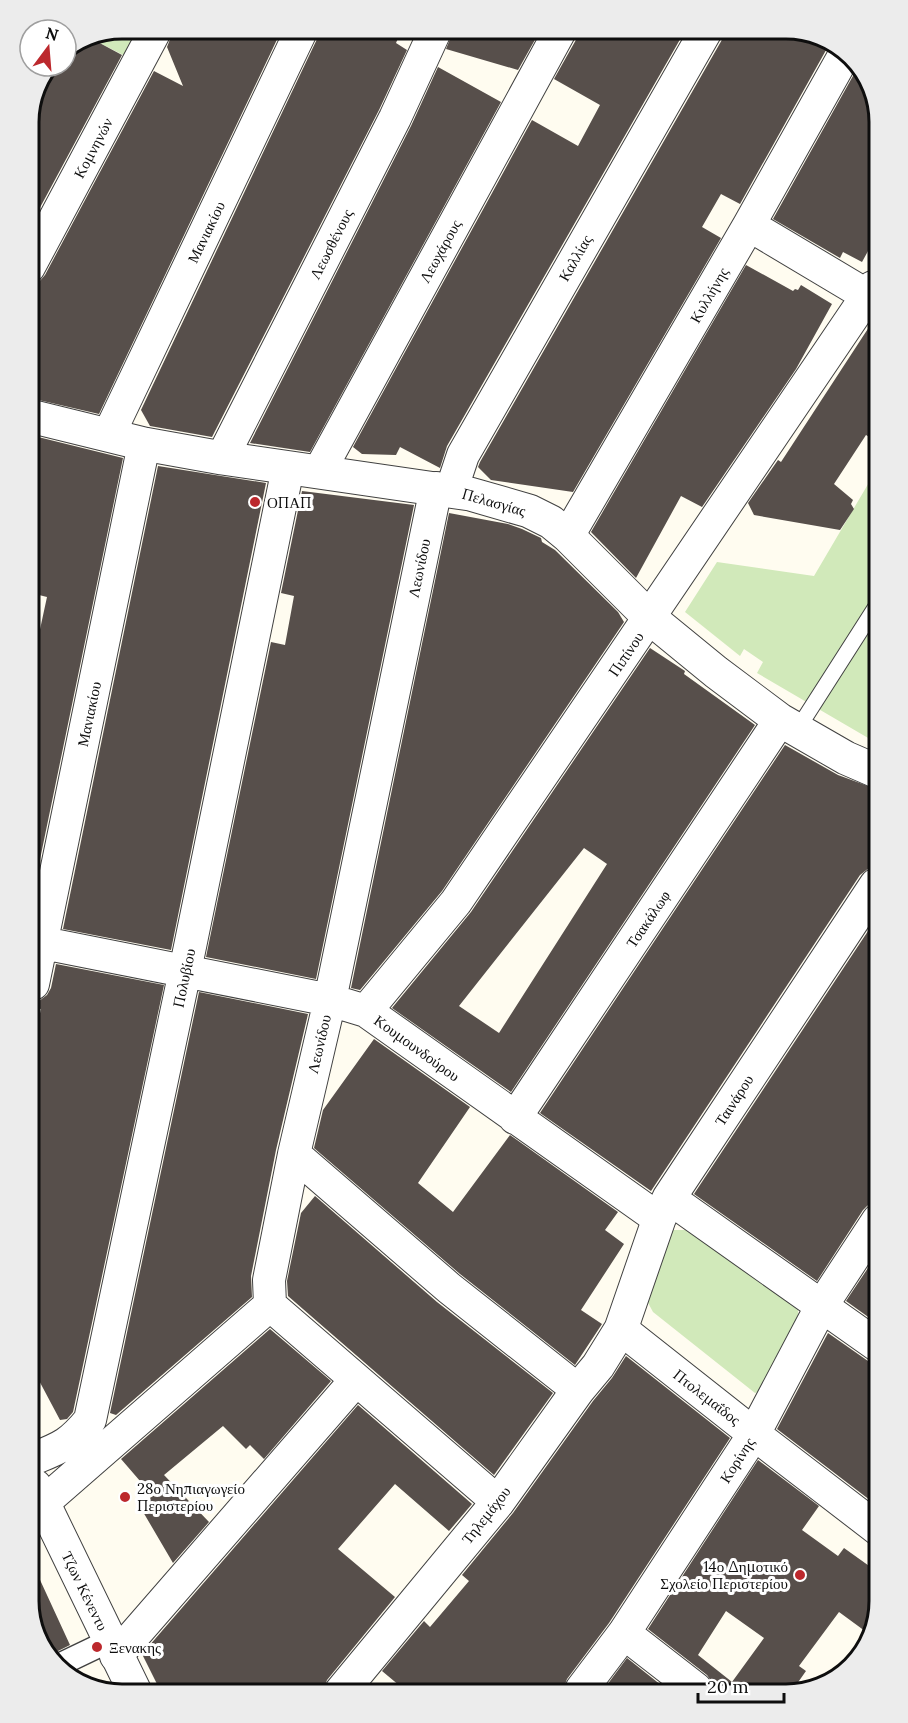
<svg xmlns="http://www.w3.org/2000/svg" width="908" height="1723" font-family="Lora,serif">
  <style>
    .green { fill: #d1e9ba }
    .building { fill: #574f4b; fill-rule: evenodd }
    .lines { fill: none; stroke-linecap: round; stroke-linejoin: round }
    .service-casing { stroke: #414141; stroke-width: 17 }
    .pedestrian-casing { stroke: #414141; stroke-width: 25 }
    .minor-casing { stroke: #414141; stroke-width: 34 }
    .tertiary-casing { stroke: #414141; stroke-width: 35 }
    .service { stroke: #fff; stroke-width: 15 }
    .pedestrian { stroke: #fff; stroke-width: 22 }
    .minor { stroke: #fff; stroke-width: 32 }
    .tertiary { stroke: #fff; stroke-width: 33 }
    .poi-dot { fill: #bc282d; stroke: #fff; stroke-width: 2 }
    .labels { text-anchor: middle; dominant-baseline: central; stroke-width: 6; stroke-linejoin: round; paint-order: stroke }
    .street-label { font-size: 15px; fill: #0e0e0e; stroke: #fff }
    .poi-label { font-size: 15px; fill: #0e0e0e; stroke: #fff; text-anchor: start }
    .rim { fill: none; stroke: #0e0e0e; stroke-width: 3 }
  </style>
  <rect width="100%" height="100%" fill="#fffcf0"/>
  <path class="green" d="M 122,29 L 139,29 L 125,56 L 94,40 Z
    M 874,474 L 875,742 L 757,673 L 763,662 L 744,649 L 740,656 L 685,612 L 717,562 L 814,576 Z
    M 672,1230 L 686,1230 L 794,1301 L 798,1309 L 798,1317 L 762,1390 L 755,1393 L 653,1312 L 646,1299 Z"/>
  <path class="building" d="M 174,29 L 282,29 L 99,414 L 30,398 L 29,285 L 38,283 L 45,275 L 154,71 L 183,86 L 167,47 Z
    M 320,29 L 416,29 L 411,39 L 399,36 L 396,43 L 407,50 L 379,110 L 212,437 L 150,426 L 141,410 L 318,37 Z
    M 454,29 L 541,29 L 518,70 L 446,49 Z
    M 579,29 L 686,29 L 447,446 L 440,468 L 400,447 L 396,455 L 362,454 L 353,447 L 532,120 L 578,146 L 600,105 L 554,79 L 577,38 Z
    M 725,29 L 792,29 L 830,43 L 740,204 L 721,194 L 702,227 L 721,238 L 573,492 L 491,480 L 478,467 L 480,462 L 723,38 Z
    M 94,40 L 122,55 L 29,228 L 29,116 L 51,66 L 70,66 L 80,46 Z
    M 438,67 L 501,102 L 310,452 L 250,443 L 411,126 Z
    M 858,67 L 872,86 L 873,242 L 862,262 L 843,252 L 840,258 L 773,219 Z
    M 746,265 L 793,291 L 795,289 L 798,290 L 801,285 L 832,304 L 796,369 L 702,507 L 681,496 L 636,578 L 591,532 Z
    M 873,321 L 874,440 L 866,435 L 834,484 L 853,500 L 851,504 L 854,509 L 840,530 L 754,515 L 748,503 L 778,460 L 781,462 Z
    M 30,435 L 123,458 L 32,898 L 31,671 L 47,597 L 31,593 Z
    M 158,466 L 266,483 L 171,950 L 63,929 Z
    M 302,491 L 414,505 L 316,979 L 206,957 L 271,642 L 285,645 L 294,596 L 281,593 Z
    M 449,513 L 508,524 L 522,529 L 541,538 L 542,542 L 555,550 L 618,612 L 624,622 L 442,891 L 360,990 L 351,988 Z
    M 650,648 L 685,671 L 684,674 L 755,725 L 511,1092 L 392,1008 L 471,912 ZM 584,848 L 607,864 L 499,1033 L 459,1006 Z
    M 785,745 L 838,775 L 876,789 L 876,857 L 869,868 L 860,875 L 651,1191 L 540,1113 Z
    M 876,919 L 878,1202 L 869,1204 L 863,1210 L 817,1281 L 694,1194 Z
    M 56,964 L 164,985 L 73,1412 L 67,1419 L 60,1420 L 35,1373 L 33,1043 L 41,1009 L 33,1008 L 33,1002 L 39,1001 L 47,995 L 51,988 Z
    M 199,992 L 308,1014 L 276,1150 L 251,1276 L 252,1297 L 116,1415 L 110,1413 Z
    M 374,1039 L 470,1107 L 418,1183 L 453,1212 L 510,1135 L 618,1212 L 605,1230 L 624,1244 L 581,1310 L 602,1324 L 575,1365 L 460,1274 L 314,1148 L 323,1110 Z
    M 315,1196 L 437,1302 L 553,1393 L 494,1475 L 288,1296 L 287,1281 L 301,1213 Z
    M 878,1253 L 878,1324 L 846,1301 Z
    M 270,1329 L 331,1381 L 264,1459 L 250,1445 L 246,1449 L 223,1426 L 164,1475 L 209,1522 L 173,1563 L 139,1505 L 153,1496 L 121,1459 Z
    M 828,1333 L 868,1361 L 878,1364 L 879,1507 L 777,1429 Z
    M 626,1356 L 730,1438 L 609,1623 L 567,1679 L 563,1690 L 406,1691 L 382,1671 L 424,1621 L 430,1627 L 469,1581 L 462,1575 L 513,1513 L 593,1401 L 612,1378 Z
    M 358,1405 L 472,1504 L 449,1531 L 395,1484 L 338,1549 L 395,1597 L 327,1680 L 323,1692 L 162,1694 L 142,1654 Z
    M 758,1460 L 819,1506 L 802,1530 L 838,1556 L 844,1548 L 879,1573 L 879,1601 L 869,1634 L 839,1612 L 799,1666 L 806,1671 L 794,1688 L 714,1688 L 712,1682 L 707,1675 L 648,1629 ZM 726,1611 L 764,1638 L 732,1682 L 698,1655 Z
    M 35,1569 L 70,1645 L 50,1655 L 36,1637 Z
    M 627,1658 L 666,1689 L 604,1689 Z"/>
  <g class="lines">
    <defs>
      <path id="service" d="M 797,730 L 875,608"/>
      <path id="pedestrian" d="M 59,1665 L 109,1641"/>
      <path id="minor" d="M 749,225 L 873,299
        M 29,267 L 156,29
        M 109,434 L 302,29
        M 222,458 L 395,118 L 436,29
        M 319,472 L 561,29
        M 451,491 L 463,455 L 707,29
        M 568,536 L 749,225 L 846,52
        M 33,941 L 330,1000 L 366,1011 L 659,1219
        M 33,984 L 144,444
        M 366,1011 L 456,902 L 873,287
        M 515,1118 L 780,720
        M 294,1154 L 449,1288 L 578,1390
        M 669,1198 L 878,1346
        M 270,1305 L 269,1280 L 294,1154 L 330,1000 L 436,488
        M 270,1305 L 498,1502
        M 621,1329 L 754,1434 L 879,1530
        M 35,1458 C 63,1447 71,1443 90,1420 L 185,971 L 288,468
        M 43,1503 L 270,1305
        M 624,1633 L 696,1689
        M 116,1656 L 356,1380
        M 581,1690 L 624,1633 L 754,1434 L 821,1307 L 878,1220"/>
      <path id="tertiary" d="M 30,416 L 144,444 L 222,458 L 470,494 L 529,511 L 551,522 L 568,536 L 650,618 L 716,672 L 780,720 L 846,758 L 876,771
        M 35,1486 L 136,1694
        M 341,1692 L 498,1502 L 578,1390 L 598,1366 L 621,1329 L 659,1219 L 669,1198 L 876,885"/>
    </defs>
    <use href="#service" class="service-casing"/>
    <use href="#pedestrian" class="pedestrian-casing"/>
    <use href="#minor" class="minor-casing"/>
    <use href="#tertiary" class="tertiary-casing"/>
    <use href="#service" class="service"/>
    <use href="#pedestrian" class="pedestrian"/>
    <use href="#minor" class="minor"/>
    <use href="#tertiary" class="tertiary"/>
  </g>
  <g class="poi-dot">
    <circle cx="255" cy="502" r="6"/>
    <circle cx="125" cy="1497" r="6"/>
    <circle cx="800" cy="1575" r="6"/>
    <circle cx="97" cy="1647" r="6"/>
  </g>
  <g class="labels">
    <g class="street-label">
      <text transform="translate(93 148) rotate(-62)">Κομνηνών</text>
      <text transform="translate(206 232) rotate(-64)">Μανιακίου</text>
      <text transform="translate(331 244) rotate(-63)">Λεωσθένους</text>
      <text transform="translate(440 251) rotate(-61)">Λεωχάρους</text>
      <text transform="translate(575 258) rotate(-60)">Καλλίας</text>
      <text transform="translate(709 295) rotate(-60)">Κυλλήνης</text>
      <text transform="translate(494 502) rotate(16)">Πελασγίας</text>
      <text transform="translate(419 568) rotate(-78)">Λεωνίδου</text>
      <text transform="translate(626 654) rotate(-56)">Πιπίνου</text>
      <text transform="translate(89 714) rotate(-78)">Μανιακίου</text>
      <text transform="translate(648 919) rotate(-56)">Τσακάλωφ</text>
      <text transform="translate(184 978) rotate(-78)">Πολυβίου</text>
      <text transform="translate(319 1044) rotate(-77)">Λεωνίδου</text>
      <text transform="translate(417 1048) rotate(36)">Κουμουνδούρου</text>
      <text transform="translate(734 1100) rotate(-57)">Ταινάρου</text>
      <text transform="translate(707 1397) rotate(38)">Πτολεμαΐδος</text>
      <text transform="translate(737 1460) rotate(-57)">Κορίνης</text>
      <text transform="translate(486 1515) rotate(-52)">Τηλεμάχου</text>
      <text transform="translate(85 1591) rotate(64)">Τζων Κένεντυ</text>
    </g>
    <g class="poi-label">
      <text x="267" y="502">ΟΠΑΠ</text>
      <text x="137" y="1488">28ο Νηπιαγωγείο<tspan x="137" dy="17">Περιστερίου</tspan></text>
      <text x="788" y="1566" text-anchor="end">14ο Δημοτικό<tspan x="788" dy="17">Σχολείο Περιστερίου</tspan></text>
      <text x="109" y="1647">Ξενακης</text>
    </g>
  </g>
  <path d="M0 0H908V1723H0ZM122 39H786A83 83 0 0 1 869 122V1601A83 83 0 0 1 786 1684H122A83 83 0 0 1 39 1601V122A83 83 0 0 1 122 39Z" fill="#ececec" fill-rule="evenodd"/>
  <path class="rim" d="M122 39H786A83 83 0 0 1 869 122V1601A83 83 0 0 1 786 1684H122A83 83 0 0 1 39 1601V122A83 83 0 0 1 122 39Z"/>
  <g transform="translate(48 48) rotate(16)"><circle r="28" fill="#ffffff" stroke="#9f9f9f" stroke-width="1.5"/>
  <path d="M0-4.5L10 22L0 15L-10 22Z" fill="#bc282d"/>
  <text y="-9" font-size="16" font-weight="bold" text-anchor="middle" fill="#0e0e0e">N</text>
  </g>
  <path d="M698 1693v9h86v-9" fill="none" stroke="#0e0e0e" stroke-width="3"/>
  <text x="707" y="1693" font-size="18" fill="#0e0e0e" stroke="#ffffff" stroke-width="4.5" paint-order="stroke">20 m</text>
</svg>
